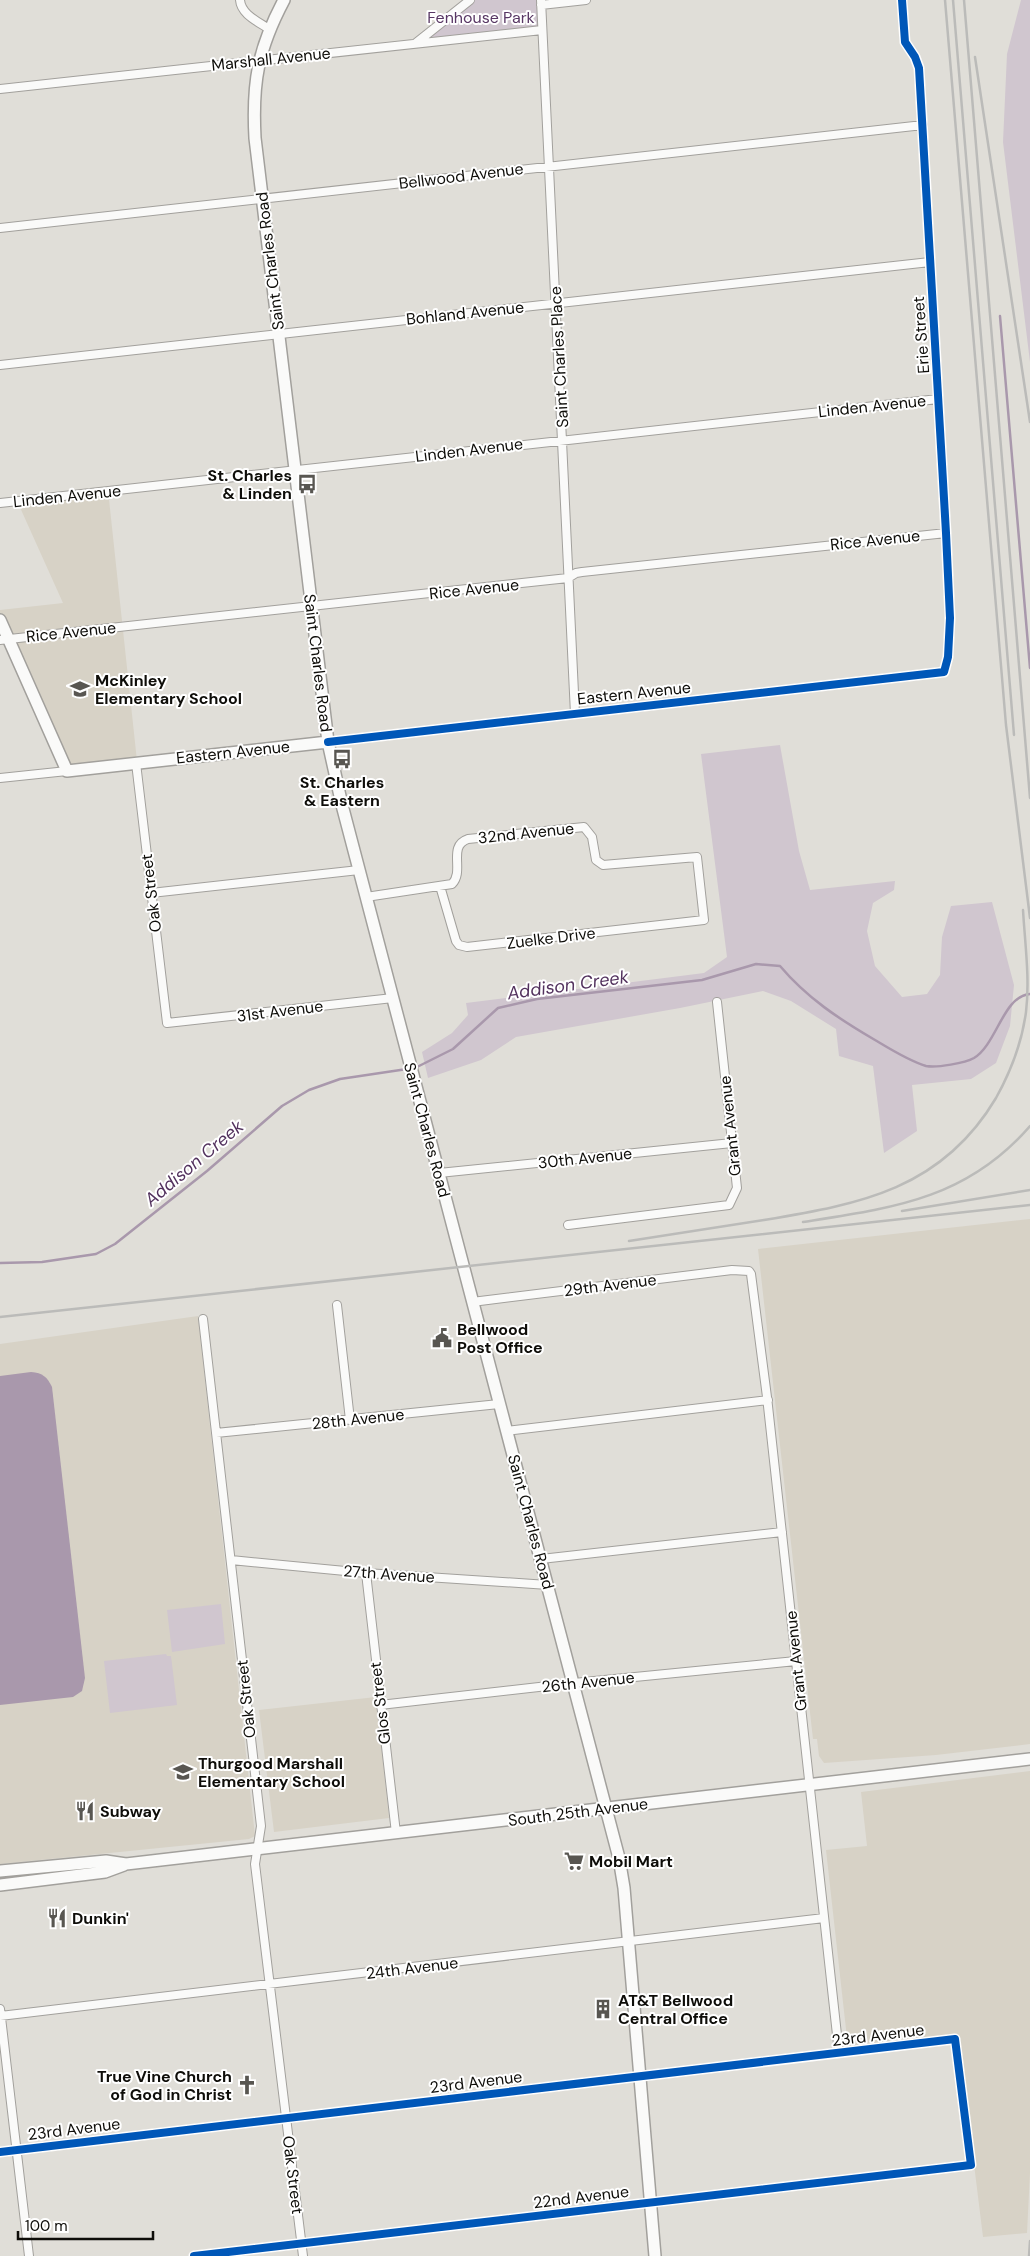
<svg xmlns="http://www.w3.org/2000/svg" width="1030" height="2256" font-family="'DM Sans',sans-serif">
  <style>
    .built { fill: #d7d2c6 }
    .green { fill: #d0c6cf }
    .water { fill: #a998ac }
    .lines { fill: none; stroke-linecap: round; stroke-linejoin: round }
    .stream { stroke: #a998ac; stroke-width: 2.5 }
    .street-casing { stroke: #a2a09c; stroke-width: 10 }
    .secondary-casing { stroke: #a2a09c; stroke-width: 14 }
    .street { stroke: #fafaf9; stroke-width: 8 }
    .secondary { stroke: #fafaf9; stroke-width: 11 }
    .rail { stroke: #bbbbb9; stroke-width: 2.5 }
    .cycleway-casing { stroke: #fff; stroke-width: 11 }
    .cycleway { stroke: #0057b8; stroke-width: 8 }
    .labels { text-anchor: middle; dominant-baseline: central; stroke-width: 4; stroke-linejoin: round; paint-order: stroke }
    .park-label { font-size: 16px; fill: #583764; stroke: #fff }
    .street-label { font-size: 16px; fill: #0e0d09; stroke: #fff }
    .poi-label { font-size: 16px; font-weight: bold; fill: #0e0d09; stroke: #fff; text-anchor: start }
    .water-label { font-size: 18px; font-style: italic; fill: #53325e; stroke: #fff }
  </style>
  <rect width="100%" height="100%" fill="#e0ded8"/>
  <path class="built" d="M 108,490 L 137,761 L 68,769 L 0,617 L 0,610 L 63,603 L 18,503 Z
    M 1030,1219 L 1030,1744 L 936,1755 L 824,1763 L 819,1756 L 817,1739 L 813,1739 L 758,1249 Z
    M 198,1316 L 255,1836 L 249,1839 L 0,1864 L 0,1344 Z
    M 376,1697 L 389,1818 L 274,1832 L 259,1710 Z
    M 1030,1771 L 1030,2173 L 1027,2233 L 983,2237 L 958,2035 L 848,2047 L 826,1850 L 867,1846 L 861,1792 Z"/>
  <path class="green" d="M 474,0 L 538,0 L 539,30 L 422,40 Z
    M 1021,0 L 1030,0 L 1030,362 L 1003,142 L 1007,54 Z
    M 780,745 L 799,851 L 810,890 L 895,881 L 894,890 L 873,903 L 867,931 L 875,966 L 902,997 L 927,994 L 940,975 L 942,937 L 951,906 L 992,902 L 1014,985 L 1010,1026 L 996,1063 L 971,1079 L 912,1085 L 917,1131 L 884,1153 L 873,1066 L 839,1056 L 836,1029 L 791,1001 L 763,991 L 680,1008 L 516,1037 L 481,1060 L 428,1078 L 422,1052 L 452,1033 L 468,1015 L 466,1003 L 704,973 L 727,957 L 701,754 Z
    M 221,1604 L 225,1644 L 172,1652 L 167,1610 Z
    M 166,1654 L 167,1656 L 171,1656 L 177,1705 L 110,1713 L 104,1661 Z"/>
  <path class="water" d="M 31,1372 C 43,1373 47,1377 52,1387 L 85,1678 L 82,1691 L 73,1697 L 0,1705 L 0,1376 Z"/>
  <g class="lines">
    <path class="stream" d="M 1000,316 L 1030,668
      M 415,1068 L 453,1049 L 498,1008 L 537,999 L 702,980 L 756,964 L 780,966 C 807,998 839,1019 875,1040 C 890,1049 909,1061 926,1066 C 937,1068 965,1063 974,1058 C 997,1044 1003,996 1030,994
      M 0,1263 L 42,1262 L 96,1254 L 115,1244 L 207,1171 L 282,1106 L 309,1090 L 340,1079 L 407,1069"/>
    <defs>
      <path id="street" d="M 240,0 C 241,14 257,21 269,29
        M 541,0 L 575,714
        M 541,5 L 586,0
        M 416,43 L 470,0
        M 0,89 L 542,30
        M 0,228 L 923,125
        M 0,365 L 930,262
        M 0,503 L 938,399
        M 0,640 L 568,578 L 576,573 L 582,572 L 946,533
        M 328,742 L 944,672 L 948,657 L 950,618 L 946,533 L 919,68 L 915,57 L 905,42 L 902,0
        M 136,763 L 167,1023 L 393,998
        M 0,778 L 67,771
        M 151,893 L 359,870
        M 366,897 L 452,884 C 465,871 447,846 468,839 L 584,827 L 592,837 L 596,860 L 603,865 L 697,857 L 704,920 L 467,947 L 459,945 L 456,941 L 440,886
        M 439,1173 L 732,1143
        M 568,1225 L 729,1205 L 737,1188 L 717,1002
        M 472,1302 L 732,1270 L 749,1271 L 751,1274 L 767,1397 L 839,2053
        M 337,1305 L 350,1420
        M 203,1319 L 261,1826 L 255,1864 L 303,2256
        M 506,1431 L 768,1400
        M 216,1433 L 499,1404
        M 541,1559 L 782,1532
        M 231,1560 L 366,1573 L 548,1585
        M 366,1573 L 396,1833
        M 380,1705 L 574,1683 L 796,1661
        M 0,2009 L 29,2256
        M 0,2016 L 824,1918
        M 0,2152 L 955,2039 L 971,2165 L 194,2256"/>
      <path id="secondary" d="M 284,0 C 258,49 252,82 255,138 L 328,742 L 342,805 L 619,1858 L 624,1888 L 655,2256
        M 0,620 L 67,771 L 328,742
        M 0,1871 L 106,1861 L 126,1864 L 1030,1759
        M 0,1885 L 105,1872 L 124,1865"/>
    </defs>
    <use href="#street" class="street-casing"/>
    <use href="#secondary" class="secondary-casing"/>
    <use href="#street" class="street"/>
    <use href="#secondary" class="secondary"/>
    <path class="rail" d="M 945,0 L 1006,725 L 1030,918
      M 953,0 L 1014,735
      M 964,0 L 1030,798
      M 975,57 L 1030,422
      M 902,1211 L 1030,1190
      M 803,1222 C 893,1208 967,1199 1030,1126
      M 629,1241 C 674,1234 719,1227 764,1220 C 861,1204 942,1189 996,1098 C 1011,1071 1022,1042 1026,1012 C 1030,979 1025,944 1023,910
      M 0,1317 L 1030,1205
      M 1029,2256 L 1030,2241"/>
    <defs>
      <path id="cycleway" d="M 328,742 L 944,672 L 948,657 L 950,618 L 946,533 L 919,68 L 915,57 L 905,42 L 902,0
        M 0,2152 L 955,2039 L 971,2165 L 194,2256"/>
    </defs>
    <use href="#cycleway" class="cycleway-casing"/>
    <use href="#cycleway" class="cycleway"/>
  </g>
  <defs>
    <symbol id="bus-bare" viewBox="-9 -9 18 18"><path d="M-5-6H5V4H4V6H2V4H-2V6H-4V4H-5ZM-3.5-4V0h7V-4ZM-3.5 1.2v1.5H-2V1.2ZM2 1.2v1.5H3.5V1.2Z" fill="#585651" stroke="#fff" stroke-width="2.5" paint-order="stroke"/></symbol>
    <symbol id="school-bare" viewBox="-9 -9 18 18"><path d="M0-5L7-2L0 1L-7-2ZM-4 1L0 2.5L4 1V4Q0 6-4 4Z" fill="#585651" stroke="#fff" stroke-width="2.5" paint-order="stroke"/></symbol>
    <symbol id="civic-bare" viewBox="-9 -9 18 18"><path d="M-.6-6.5H3V-4.5H.6V-3L4-1V1h2V6H-6V1h2V-1L-.6-3ZM-1.2 2.5V6h2.4V2.5Z" fill="#585651" stroke="#fff" stroke-width="2.5" paint-order="stroke"/></symbol>
    <symbol id="restaurant-bare" viewBox="-9 -9 18 18"><path d="M-5-6h1v4h1v-4h1v4h1v-4h1v5L-1.5 .5V6h-2V.5L-5-1ZM5-6V6H3V1.5H1.5Q1.5-4 5-6Z" fill="#585651" stroke="#fff" stroke-width="2.5" paint-order="stroke"/></symbol>
    <symbol id="supermarket-bare" viewBox="-9 -9 18 18"><path d="M-6-5.5h2.5l.6 2H6L4.5 2H-2.5L-4.4-4H-6ZM-1.5 3.2a1.3 1.3 0 1 0 .1 0ZM3 3.2a1.3 1.3 0 1 0 .1 0Z" fill="#585651" stroke="#fff" stroke-width="2.5" paint-order="stroke"/></symbol>
    <symbol id="building-bare" viewBox="-9 -9 18 18"><path d="M-4-6H4V6H1V3H-1V6H-4ZM-2.5-4.3h1.7v1.8h-1.7ZM.8-4.3h1.7v1.8H.8ZM-2.5-1h1.7V.8h-1.7ZM.8-1h1.7V.8H.8Z" fill="#585651" stroke="#fff" stroke-width="2.5" paint-order="stroke"/></symbol>
    <symbol id="church-bare" viewBox="-9 -9 18 18"><path d="M-1.2-6h2.4v3.5h3.3v2.4h-3.3V6h-2.4V-.1h-3.3v-2.4h3.3Z" fill="#585651" stroke="#fff" stroke-width="2.5" paint-order="stroke"/></symbol>
  </defs>
  <g fill-rule="evenodd">
    <use href="#bus-bare" x="293" y="470" width="28" height="28"/>
    <use href="#school-bare" x="66" y="675" width="28" height="28"/>
    <use href="#bus-bare" x="328" y="745" width="28" height="28"/>
    <use href="#civic-bare" x="428" y="1324" width="28" height="28"/>
    <use href="#school-bare" x="169" y="1758" width="28" height="28"/>
    <use href="#restaurant-bare" x="71" y="1797" width="28" height="28"/>
    <use href="#supermarket-bare" x="560" y="1847" width="28" height="28"/>
    <use href="#restaurant-bare" x="43" y="1904" width="28" height="28"/>
    <use href="#building-bare" x="589" y="1995" width="28" height="28"/>
    <use href="#church-bare" x="233" y="2071" width="28" height="28"/>
  </g>
  <g class="labels">
    <g class="park-label">
      <text x="481" y="17">Fenhouse Park</text>
    </g>
    <g class="street-label">
      <text transform="translate(271 59) rotate(-6)">Marshall Avenue</text>
      <text transform="translate(461 176) rotate(-7)">Bellwood Avenue</text>
      <text transform="translate(270 261) rotate(-97)">Saint Charles Road</text>
      <text transform="translate(465 313) rotate(-6)">Bohland Avenue</text>
      <text transform="translate(921 335) rotate(-94)">Erie Street</text>
      <text transform="translate(559 357) rotate(-93)">Saint Charles Place</text>
      <text transform="translate(872 406) rotate(-6)">Linden Avenue</text>
      <text transform="translate(469 450) rotate(-7)">Linden Avenue</text>
      <text transform="translate(67 496) rotate(-6)">Linden Avenue</text>
      <text transform="translate(875 540) rotate(-6)">Rice Avenue</text>
      <text transform="translate(474 589) rotate(-6)">Rice Avenue</text>
      <text transform="translate(71 632) rotate(-6)">Rice Avenue</text>
      <text transform="translate(318 663) rotate(83)">Saint Charles Road</text>
      <text transform="translate(634 693) rotate(-6)">Eastern Avenue</text>
      <text transform="translate(233 752) rotate(-6)">Eastern Avenue</text>
      <text transform="translate(526 833) rotate(-6)">32nd Avenue</text>
      <text transform="translate(151 893) rotate(-97)">Oak Street</text>
      <text transform="translate(551 938) rotate(-7)">Zuelke Drive</text>
      <text transform="translate(280 1011) rotate(-7)">31st Avenue</text>
      <text transform="translate(730 1126) rotate(-96)">Grant Avenue</text>
      <text transform="translate(427 1130) rotate(75)">Saint Charles Road</text>
      <text transform="translate(585 1158) rotate(-6)">30th Avenue</text>
      <text transform="translate(610 1285) rotate(-7)">29th Avenue</text>
      <text transform="translate(358 1419) rotate(-6)">28th Avenue</text>
      <text transform="translate(531 1522) rotate(75)">Saint Charles Road</text>
      <text transform="translate(389 1574) rotate(4)">27th Avenue</text>
      <text transform="translate(796 1661) rotate(-96)">Grant Avenue</text>
      <text transform="translate(588 1682) rotate(-6)">26th Avenue</text>
      <text transform="translate(246 1699) rotate(-96)">Oak Street</text>
      <text transform="translate(380 1703) rotate(-97)">Glos Street</text>
      <text transform="translate(578 1812) rotate(-7)">South 25th Avenue</text>
      <text transform="translate(412 1968) rotate(-7)">24th Avenue</text>
      <text transform="translate(878 2035) rotate(-7)">23rd Avenue</text>
      <text transform="translate(476 2082) rotate(-7)">23rd Avenue</text>
      <text transform="translate(74 2129) rotate(-7)">23rd Avenue</text>
      <text transform="translate(293 2175) rotate(83)">Oak Street</text>
      <text transform="translate(581 2197) rotate(-7)">22nd Avenue</text>
    </g>
    <g class="poi-label">
      <text x="292" y="475" text-anchor="end">St. Charles<tspan x="292" dy="18">&amp; Linden</tspan></text>
      <text x="95" y="680">McKinley<tspan x="95" dy="18">Elementary School</tspan></text>
      <text x="342" y="782" text-anchor="middle">St. Charles<tspan x="342" dy="18">&amp; Eastern</tspan></text>
      <text x="457" y="1329">Bellwood<tspan x="457" dy="18">Post Office</tspan></text>
      <text x="198" y="1763">Thurgood Marshall<tspan x="198" dy="18">Elementary School</tspan></text>
      <text x="100" y="1811">Subway</text>
      <text x="589" y="1861">Mobil Mart</text>
      <text x="72" y="1918">Dunkin'</text>
      <text x="618" y="2000">AT&amp;T Bellwood<tspan x="618" dy="18">Central Office</tspan></text>
      <text x="232" y="2076" text-anchor="end">True Vine Church<tspan x="232" dy="18">of God in Christ</tspan></text>
    </g>
    <g class="water-label">
      <text transform="translate(568 985) rotate(-8)">Addison Creek</text>
      <text transform="translate(194 1163) rotate(-40)">Addison Creek</text>
    </g>
  </g>
  <path d="M18 2231v8h135v-8" fill="none" stroke="#0e0d09" stroke-width="2.5"/>
  <text x="25" y="2231" font-size="15" fill="#0e0d09" stroke="#ffffff" stroke-width="4" paint-order="stroke">100 m</text>
</svg>
